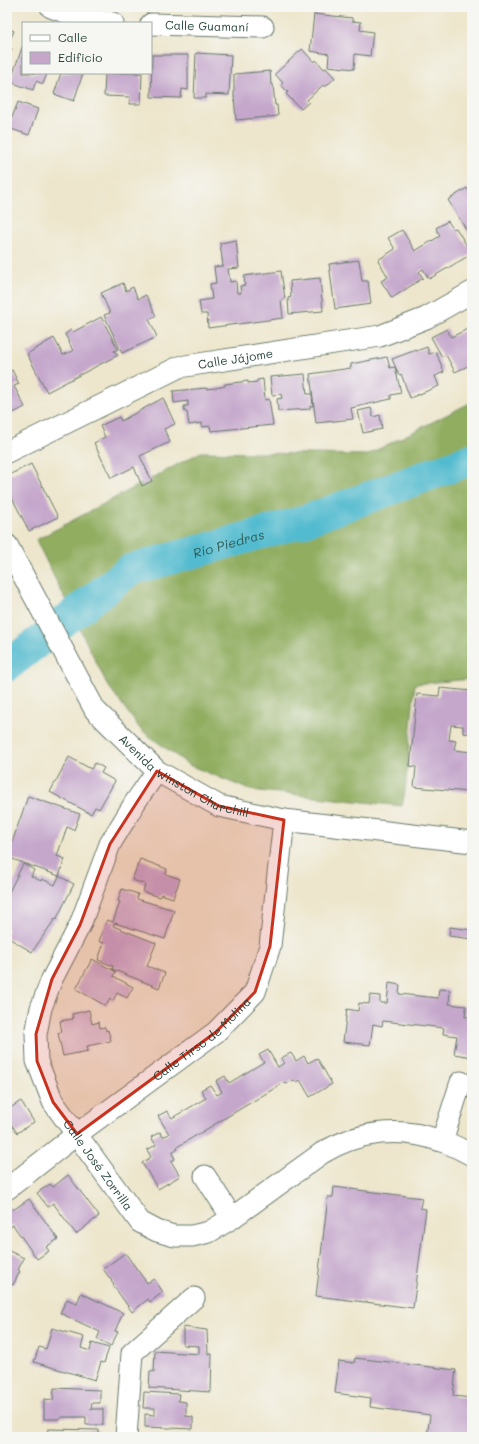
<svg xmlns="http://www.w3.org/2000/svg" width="479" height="1444" font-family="Mali,sans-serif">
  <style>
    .forest { fill: #91ad60; stroke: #58754a }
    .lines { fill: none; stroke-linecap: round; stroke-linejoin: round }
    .river { stroke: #52bbcf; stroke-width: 32 }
    .building { fill: #c5a7cc }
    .minor-casing { stroke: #677869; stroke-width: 23 }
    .minor { stroke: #fff; stroke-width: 21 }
    .marked { fill: #c8321e; fill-opacity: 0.2; stroke: #c8321e; stroke-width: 3; stroke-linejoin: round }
    .labels { text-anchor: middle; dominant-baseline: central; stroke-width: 3.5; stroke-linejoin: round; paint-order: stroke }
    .street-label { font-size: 12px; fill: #1f3d34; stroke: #f6f6f2 }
    .water-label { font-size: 13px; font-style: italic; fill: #2c5c5b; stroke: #f6f6f2 }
  </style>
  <rect width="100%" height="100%" fill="#f6f6f2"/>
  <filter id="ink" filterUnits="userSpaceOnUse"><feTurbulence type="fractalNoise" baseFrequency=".025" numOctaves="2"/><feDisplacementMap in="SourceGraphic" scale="8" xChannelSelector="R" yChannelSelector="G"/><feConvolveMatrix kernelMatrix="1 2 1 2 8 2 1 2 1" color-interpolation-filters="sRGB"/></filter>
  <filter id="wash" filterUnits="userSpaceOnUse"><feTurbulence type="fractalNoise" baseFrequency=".012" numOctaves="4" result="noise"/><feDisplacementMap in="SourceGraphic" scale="16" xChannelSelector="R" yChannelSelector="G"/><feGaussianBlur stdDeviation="0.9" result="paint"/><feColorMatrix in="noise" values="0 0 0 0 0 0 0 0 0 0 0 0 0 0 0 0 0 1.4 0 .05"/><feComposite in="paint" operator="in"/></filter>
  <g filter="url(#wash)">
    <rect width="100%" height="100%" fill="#ede6cc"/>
    <path class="forest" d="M 472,402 L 472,679 L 415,684 L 405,792 L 402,806 L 250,790 L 189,765 L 141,730 L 107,684 L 36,540 L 201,452 L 367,455 Z"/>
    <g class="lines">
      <path class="river" id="s1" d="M 7,666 L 130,570 L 302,522 L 472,459"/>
    </g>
    <g id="blocks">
      <path class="building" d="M 314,14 L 352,18 L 352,21 L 361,22 L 360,30 L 373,32 L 370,56 L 355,54 L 354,69 L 328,66 L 329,54 L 310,51 Z
        M 7,28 L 14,31 L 7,46 Z
        M 23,45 L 23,73 L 47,73 L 43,84 L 36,81 L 33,90 L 10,82 Z
        M 7,47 L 12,49 L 7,59 Z
        M 302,49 L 314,62 L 316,60 L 324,69 L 326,68 L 335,78 L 325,87 L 323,85 L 307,100 L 309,102 L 301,109 L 286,94 L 288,92 L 281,85 L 283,83 L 275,74 Z
        M 196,53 L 231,55 L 229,95 L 206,94 L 206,98 L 194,98 Z
        M 152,55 L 188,55 L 188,90 L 182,89 L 181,98 L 151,97 Z
        M 270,71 L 271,84 L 273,84 L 275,105 L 277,105 L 278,116 L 236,120 L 234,96 L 234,74 Z
        M 61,73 L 83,73 L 74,101 L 54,94 Z
        M 105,73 L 142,73 L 141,104 L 129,104 L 130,97 L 104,96 Z
        M 18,102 L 38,109 L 29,135 L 8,128 Z
        M 467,188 L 472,196 L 472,239 L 448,200 Z
        M 448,221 L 453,229 L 456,228 L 467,246 L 472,243 L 472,258 L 470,255 L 429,279 L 423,269 L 419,272 L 423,278 L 392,298 L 381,281 L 388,277 L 378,260 L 395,249 L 388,238 L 402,230 L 415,251 L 440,236 L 436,228 Z
        M 236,240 L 239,268 L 228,269 L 230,282 L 236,281 L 237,293 L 241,293 L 240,286 L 245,285 L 244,276 L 281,271 L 285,299 L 281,300 L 283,318 L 208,328 L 207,314 L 201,314 L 199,301 L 212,299 L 210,284 L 216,283 L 214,267 L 223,266 L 220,243 Z
        M 359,260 L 362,281 L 368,281 L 371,304 L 335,309 L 329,264 Z
        M 320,278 L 323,311 L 289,314 L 288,298 L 291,297 L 290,281 Z
        M 123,283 L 126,291 L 133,287 L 138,299 L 146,295 L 156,316 L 149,319 L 157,337 L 122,353 L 104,315 L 110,313 L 101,293 Z
        M 101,317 L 118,349 L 114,351 L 118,355 L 47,392 L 27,354 L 54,338 L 63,355 L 73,351 L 65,334 L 71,330 L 73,332 Z
        M 472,327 L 472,364 L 455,372 L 446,355 L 442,357 L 431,337 L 447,329 L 451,337 Z
        M 427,347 L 429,354 L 436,352 L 444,372 L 435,376 L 439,386 L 410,398 L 401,374 L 399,375 L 392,359 L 416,350 L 416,351 Z
        M 387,357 L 390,368 L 395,367 L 401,393 L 391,395 L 391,399 L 351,408 L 353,419 L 316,423 L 310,374 L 351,368 L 351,364 Z
        M 7,368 L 9,372 L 12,370 L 19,384 L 14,386 L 25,407 L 7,416 Z
        M 305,374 L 307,394 L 312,394 L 313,406 L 310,406 L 310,409 L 278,411 L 277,399 L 282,398 L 281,394 L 272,395 L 270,377 Z
        M 263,379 L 265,400 L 269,399 L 273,425 L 211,431 L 210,426 L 202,427 L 202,423 L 189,425 L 187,412 L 185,412 L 184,406 L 188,406 L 188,401 L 174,403 L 173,391 L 206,388 L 206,389 L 215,388 L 225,386 L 225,384 L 248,381 L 248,383 L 257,382 L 257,380 Z
        M 163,398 L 175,424 L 164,429 L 170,442 L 140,456 L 152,481 L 142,486 L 134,467 L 111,478 L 94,443 L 105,437 L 100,426 L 119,417 L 121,421 Z
        M 371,408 L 373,417 L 380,415 L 382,429 L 363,433 L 358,411 Z
        M 31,464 L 58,517 L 29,531 L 7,488 L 7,476 Z
        M 440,688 L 472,691 L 471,734 L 463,733 L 463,726 L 451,725 L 449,740 L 456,741 L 454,750 L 472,752 L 469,792 L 414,787 L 416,767 L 410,766 L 417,694 L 439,696 Z
        M 69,757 L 91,769 L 95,763 L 104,768 L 101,773 L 115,781 L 99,809 L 95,807 L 91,814 L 50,792 Z
        M 28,796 L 80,814 L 74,830 L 67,827 L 57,856 L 65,859 L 59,876 L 7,857 Z
        M 140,859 L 167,869 L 166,874 L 180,879 L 173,898 L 161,894 L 160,897 L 143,892 L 145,884 L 132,880 Z
        M 23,864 L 34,870 L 31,876 L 41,881 L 42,879 L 55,885 L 59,876 L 74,884 L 56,920 L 55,919 L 32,952 L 7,937 L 7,896 Z
        M 122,889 L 138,894 L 137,899 L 174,910 L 165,939 L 115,923 L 113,926 L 156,943 L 147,966 L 165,973 L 159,988 L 112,969 L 113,966 L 98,960 L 104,943 L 99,941 L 107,920 L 113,922 L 120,902 L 118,901 Z
        M 450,927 L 472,930 L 472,939 L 449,936 Z
        M 92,959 L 116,972 L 113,976 L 133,987 L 127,998 L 117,993 L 113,1001 L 110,999 L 106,1006 L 76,989 Z
        M 389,983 L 400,985 L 399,994 L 438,998 L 439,989 L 450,990 L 449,1004 L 466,1006 L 465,1017 L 472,1017 L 472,1057 L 454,1054 L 457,1036 L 443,1034 L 444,1028 L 383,1021 L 382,1026 L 373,1024 L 370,1045 L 343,1042 L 347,1009 L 358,1011 L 359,1003 L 369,1004 L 370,995 L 380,996 L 380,1003 L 387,1003 Z
        M 89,1010 L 92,1024 L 99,1022 L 100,1028 L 105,1027 L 106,1031 L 108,1030 L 111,1041 L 87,1046 L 88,1051 L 63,1056 L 58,1033 L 62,1032 L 60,1021 L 73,1019 L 72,1014 Z
        M 268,1050 L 278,1067 L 284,1063 L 281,1058 L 291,1053 L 296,1061 L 304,1056 L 308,1063 L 317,1058 L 332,1084 L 310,1097 L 300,1080 L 296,1082 L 294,1080 L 286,1084 L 285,1082 L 177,1147 L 178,1149 L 172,1153 L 175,1159 L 171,1161 L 180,1176 L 158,1189 L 142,1163 L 151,1157 L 147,1150 L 156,1145 L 151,1137 L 160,1132 L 163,1137 L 169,1134 L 158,1116 L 167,1111 L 172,1118 L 206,1098 L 201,1090 L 210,1085 L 217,1095 L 222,1092 L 216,1081 L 225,1076 L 229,1083 L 264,1062 L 259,1055 Z
        M 21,1101 L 34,1122 L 17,1133 L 7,1118 L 7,1110 Z
        M 68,1175 L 99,1216 L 76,1234 L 53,1203 L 48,1207 L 37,1193 L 50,1184 L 53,1187 Z
        M 334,1187 L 422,1198 L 420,1208 L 426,1209 L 413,1308 L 316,1296 L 328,1197 L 333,1197 Z
        M 29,1199 L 58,1239 L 46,1247 L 49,1251 L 37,1259 L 13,1225 L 7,1230 L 7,1209 L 10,1207 L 13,1210 Z
        M 7,1250 L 24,1258 L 18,1270 L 20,1271 L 13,1285 L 7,1282 Z
        M 125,1253 L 147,1283 L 154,1279 L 163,1292 L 150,1302 L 148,1299 L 132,1312 L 113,1285 L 114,1284 L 103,1269 Z
        M 81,1293 L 123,1313 L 115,1331 L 118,1332 L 111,1346 L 97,1339 L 100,1332 L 60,1313 L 67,1299 L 77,1304 Z
        M 183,1327 L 207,1330 L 208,1354 L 212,1354 L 211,1392 L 149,1388 L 150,1371 L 154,1372 L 155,1351 L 199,1354 L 199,1346 L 183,1345 Z
        M 52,1328 L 84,1337 L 81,1348 L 90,1351 L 92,1343 L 109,1348 L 104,1363 L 101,1362 L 95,1380 L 34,1362 L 39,1347 L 46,1349 Z
        M 355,1358 L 456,1370 L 453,1396 L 472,1398 L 472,1437 L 427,1437 L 430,1415 L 370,1407 L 371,1398 L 335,1393 L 339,1361 L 354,1363 Z
        M 54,1388 L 100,1390 L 100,1403 L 92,1403 L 91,1409 L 103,1409 L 103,1425 L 86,1425 L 86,1417 L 61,1417 L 60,1419 L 44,1419 L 44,1399 L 53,1400 Z
        M 144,1392 L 179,1394 L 178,1401 L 186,1402 L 186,1416 L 193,1417 L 193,1429 L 145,1427 L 145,1414 L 155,1415 L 155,1408 L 143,1408 Z
        M 48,1429 L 99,1430 L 99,1437 L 47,1437 Z"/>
    </g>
  </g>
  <g filter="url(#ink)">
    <use href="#blocks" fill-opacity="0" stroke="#677869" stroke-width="1"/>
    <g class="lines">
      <defs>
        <g id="minor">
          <path d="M 51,7 C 71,15 92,21 113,23"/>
          <path id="s2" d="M 151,24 L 263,27"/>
          <path id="s3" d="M 7,452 L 179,367 L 380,336 L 426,318 L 472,292"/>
          <path id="s4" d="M 7,545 L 95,710 L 157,771 L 219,806 L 284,820 L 472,842"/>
          <path id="s5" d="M 157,771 L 136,801 L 110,844 L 80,925 L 52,979 L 41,1008 L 36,1034 L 37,1061 L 53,1102 L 140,1222 L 157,1231 L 174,1236 L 192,1236 L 209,1232 L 232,1218 L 322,1153 C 359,1131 401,1126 441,1141 C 452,1144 462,1150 472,1155"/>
          <path d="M 442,1141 L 461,1082"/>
          <path d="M 205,1176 L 232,1218"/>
          <path id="s6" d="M 7,1189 L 77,1134 L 216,1032 L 255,992 L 270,946 L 284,820"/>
          <path d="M 126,1437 L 132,1353 L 194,1298"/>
        </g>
      </defs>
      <use href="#minor" class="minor-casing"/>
      <use href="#minor" class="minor"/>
    </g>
  </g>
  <path class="marked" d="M 157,771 L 219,806 L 284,820 L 270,946 L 255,992 L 216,1032 L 77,1134 L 53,1102 L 37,1061 L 36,1034 L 52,979 L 80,925 L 110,844 Z"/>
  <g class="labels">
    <g class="street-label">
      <text stroke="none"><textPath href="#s2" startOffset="56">Calle Guamaní</textPath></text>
      <text stroke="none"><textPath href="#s3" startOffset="249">Calle Jájome</textPath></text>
      <text stroke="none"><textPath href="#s4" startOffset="300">Avenida Winston Churchill</textPath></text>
      <text stroke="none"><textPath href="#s6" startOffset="246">Calle Tirso de Molina</textPath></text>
      <text stroke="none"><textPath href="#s5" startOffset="440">Calle José Zorrilla</textPath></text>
    </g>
    <g class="water-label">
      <text stroke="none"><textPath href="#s1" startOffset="258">Río Piedras</textPath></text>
    </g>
  </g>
  <rect width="479" height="1444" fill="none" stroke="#f6f6f2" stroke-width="24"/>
  <rect x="22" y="22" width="130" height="52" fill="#f6f6f2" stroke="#a0aca6"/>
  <rect x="30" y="35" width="20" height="6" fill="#ffffff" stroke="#a0aca6"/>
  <text x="58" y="42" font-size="12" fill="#1f3d34">Calle</text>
  <rect x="30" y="52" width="20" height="12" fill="#c5a7cc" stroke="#a0aca6"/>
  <text x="58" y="62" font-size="12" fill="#1f3d34">Edificio</text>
</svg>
